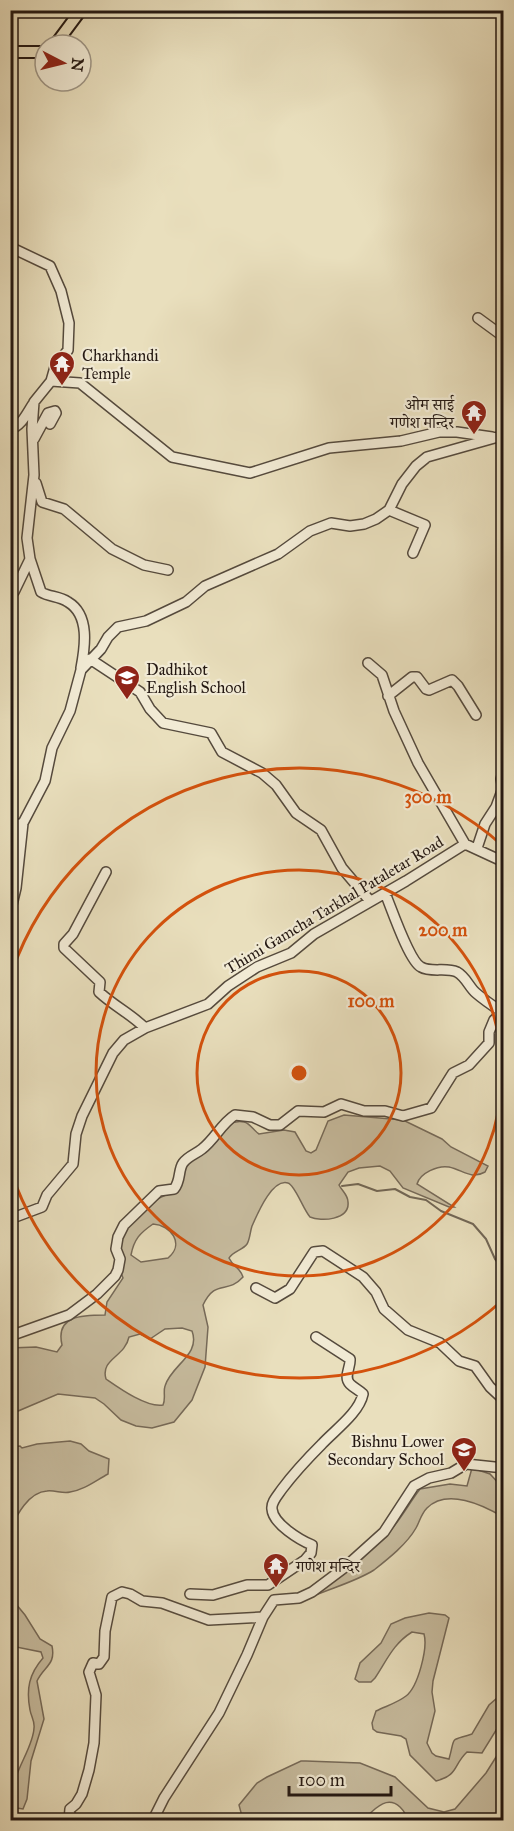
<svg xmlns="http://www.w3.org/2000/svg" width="514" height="1831" font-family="'IM FELL Great Primer','Noto Serif Devanagari',serif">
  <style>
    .green { fill: #c8bda0; stroke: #766a59; stroke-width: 1.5; fill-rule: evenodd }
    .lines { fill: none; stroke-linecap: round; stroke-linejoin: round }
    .stream { stroke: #726756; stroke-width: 2 }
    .minor-casing { stroke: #554a3d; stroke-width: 12 }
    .major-casing { stroke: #241812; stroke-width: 14 }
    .minor { stroke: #f1ead4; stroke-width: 9 }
    .major { stroke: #e9dfbd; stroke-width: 10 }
    .ring { fill: none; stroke: #d4520d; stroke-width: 3 }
    .labels { text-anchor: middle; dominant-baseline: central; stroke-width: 4.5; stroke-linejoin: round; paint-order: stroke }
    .poi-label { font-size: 16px; fill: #241812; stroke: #f1ead4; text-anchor: start }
    .street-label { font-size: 16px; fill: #241812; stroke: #f1ead4 }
    .centre { fill: #d4520d; stroke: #f1ead4; stroke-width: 3 }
    .ring-label { font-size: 18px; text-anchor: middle; font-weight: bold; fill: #d4520d; stroke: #f1ead4; stroke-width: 4.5; stroke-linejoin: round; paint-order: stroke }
  </style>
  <rect width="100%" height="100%" fill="#e9dfbd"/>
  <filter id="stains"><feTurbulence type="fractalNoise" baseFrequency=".00333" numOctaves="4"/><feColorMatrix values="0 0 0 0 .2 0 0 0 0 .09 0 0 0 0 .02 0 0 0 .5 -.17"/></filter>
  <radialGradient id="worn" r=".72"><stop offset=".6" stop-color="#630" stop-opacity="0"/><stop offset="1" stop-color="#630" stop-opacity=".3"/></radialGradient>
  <path class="green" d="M 344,1115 L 403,1120 L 442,1139 L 451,1147 L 488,1166 L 485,1172 C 471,1180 463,1170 449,1167 C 438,1165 420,1173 417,1184 L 454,1207 L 449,1207 L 403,1188 L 390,1171 L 380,1166 L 359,1168 L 348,1172 L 339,1185 C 342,1191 348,1195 348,1202 C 350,1220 321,1222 310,1217 C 303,1209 295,1185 288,1183 C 272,1178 257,1215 252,1226 C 250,1232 250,1239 247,1244 C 243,1250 233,1251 229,1258 C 233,1267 240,1267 243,1277 C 227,1295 216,1278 203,1305 L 208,1327 L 205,1367 L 192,1400 L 174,1422 L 152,1428 L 136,1426 L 121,1420 L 104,1404 L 95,1398 L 58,1394 L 11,1414 L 10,1348 L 36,1347 L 57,1352 L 62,1345 C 55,1315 83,1315 105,1315 L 107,1302 L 123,1278 L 116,1261 L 120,1231 L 155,1200 L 170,1193 L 184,1163 L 199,1156 C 206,1142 226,1118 244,1122 C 250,1123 254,1131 259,1134 L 284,1130 L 295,1132 L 306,1151 L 311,1153 L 316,1150 L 328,1121 ZM 153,1224 C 171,1225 185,1244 168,1258 L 141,1262 L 131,1255 C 134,1239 140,1233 153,1224 ZM 182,1328 L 192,1331 C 201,1355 171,1365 165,1386 C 163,1392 166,1399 163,1405 C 147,1408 119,1388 106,1379 C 100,1359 125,1357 129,1337 L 140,1334 L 150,1339 L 165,1329 Z
    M 70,1441 L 81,1444 L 89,1451 L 109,1459 L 108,1474 C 95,1481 84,1490 70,1492 C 63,1494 55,1490 47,1491 C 29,1492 16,1515 11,1530 L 11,1447 L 20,1446 L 22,1448 L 37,1444 Z
    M 472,1468 L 490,1474 L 503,1488 L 503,1517 C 483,1505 447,1488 427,1508 C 421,1514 420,1521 416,1528 C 407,1544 388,1559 374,1570 C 355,1582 331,1588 311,1597 L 303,1593 C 330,1570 366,1557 390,1531 C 400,1520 410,1502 420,1489 L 450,1484 L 467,1486 Z
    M 11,1598 L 25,1615 L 40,1639 L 52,1646 C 56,1665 44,1666 37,1681 L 44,1719 L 31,1761 L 27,1799 L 23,1809 L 17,1808 C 2,1783 33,1753 34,1728 C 35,1721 31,1716 30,1710 C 26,1689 29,1674 43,1658 L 41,1652 L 11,1646 Z
    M 429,1613 L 445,1615 L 449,1618 L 433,1681 L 432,1692 L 435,1711 L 427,1743 L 432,1753 L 436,1756 L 449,1759 C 456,1735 448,1742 472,1734 L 489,1705 L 504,1692 L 503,1719 L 482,1753 L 467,1752 C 453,1765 459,1775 436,1781 L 410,1755 L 406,1739 L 401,1736 L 377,1732 L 373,1729 L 372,1723 L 376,1711 C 386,1706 397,1703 406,1696 C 418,1687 428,1648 424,1634 L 412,1632 C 393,1644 387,1660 375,1678 L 371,1682 L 359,1682 L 355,1679 L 360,1663 L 381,1643 L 391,1624 L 405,1618 Z
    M 503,1746 L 502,1820 L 405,1820 C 406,1814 405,1812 400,1807 C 386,1794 373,1811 363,1820 L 243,1820 L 239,1805 L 257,1783 L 267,1777 L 301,1761 L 306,1761 L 360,1763 L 395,1777 L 428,1808 L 444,1812 L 455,1809 L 486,1773 Z"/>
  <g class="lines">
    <path class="stream" d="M 342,1186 L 358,1184 L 377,1191 L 395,1189 L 410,1197 L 426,1200 L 441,1211 L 473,1224 L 486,1239 L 495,1259 L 504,1270"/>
    <defs>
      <path id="minor" d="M 10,247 L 50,266 L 61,291 L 69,323 L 68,350 L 55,367 L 51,381 L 34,402 L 32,429 L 34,475 L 27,538 L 30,559 L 41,592 C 49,597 59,596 68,602 C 90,615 85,647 81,668
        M 478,318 L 504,337
        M 51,381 L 80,383 L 172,457 L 250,473 L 329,448 L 401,441 L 439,432 L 457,432 L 492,437
        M 10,429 C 21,427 27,413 33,404
        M 34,439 L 48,413 L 55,411 L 56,413 L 50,424
        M 36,483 L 42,502 L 64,509 L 112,549 L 144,565 L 168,570
        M 389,510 L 425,525 L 413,553
        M 14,592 L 30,559
        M 90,659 L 140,692 L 150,709 L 163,723 L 211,733 L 222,752 L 262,773 L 276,785 L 296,813 L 321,830 L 342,868 L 370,901
        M 368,663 L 382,675 L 394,711 L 418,763 L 465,844
        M 388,696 L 412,677 L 417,677 L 426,689 L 429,690 L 452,680 L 458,686 L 476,715
        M 10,827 L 23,823 L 45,781 L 52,748 L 70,711 L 81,670 L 101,649 L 108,637 L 118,627 L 146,621 L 186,602 L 205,586 L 278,554 L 310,531 L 331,523 L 350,526 L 364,524 L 376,519 L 389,510 L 402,484 L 416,466 L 427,457 L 498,437
        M 477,848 L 485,824 L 496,807 L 503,788 L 501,779 L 504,769
        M 10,849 L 17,825
        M 106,872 L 73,934 L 64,944 L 64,948 L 100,982 L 99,992 C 114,1006 131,1014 145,1028
        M 385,893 C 391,907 409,961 421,967 C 431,973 446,967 457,972 C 466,977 469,987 476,993 C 484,1000 493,1006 502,1012
        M 10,913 L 16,888 L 23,823
        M 10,1219 L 42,1207 L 47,1195 L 73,1164 L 76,1134 L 82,1116 L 113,1053 L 124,1040 L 145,1028 L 208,1004 L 228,986 L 257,967 L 291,953 L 314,934 L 406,881 L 465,844 L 504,862
        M 256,1288 L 275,1298 L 290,1289 L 314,1252 L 323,1251 L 363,1277 L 376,1292 L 384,1309 L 408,1330 L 440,1343 L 459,1361 L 475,1366 L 490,1387 L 504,1400
        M 10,1336 L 69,1315 L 97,1294 L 115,1276 L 118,1270 L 120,1259 L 116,1249 L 118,1237 L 124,1225 L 159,1191 L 174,1189 C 181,1181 178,1170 183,1163 C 188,1156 196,1154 202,1149 C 215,1139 221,1124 235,1115 L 253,1117 L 270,1125 L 280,1125 L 298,1111 L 324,1112 L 341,1104 L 364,1111 L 385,1111 L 403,1116 L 431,1108 L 453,1073 L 469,1065 L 489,1043 L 489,1032 L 494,1020 L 504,1011
        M 190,1594 L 213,1595 L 247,1585 L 268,1585 L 305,1560 L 311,1553 L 312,1545 C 300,1540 273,1524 272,1509 C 271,1502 278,1495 282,1489 C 294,1473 308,1458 322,1444 C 335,1430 359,1413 363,1394 C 359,1390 354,1388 350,1384 C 343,1377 351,1367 350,1359 L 316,1337
        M 69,1820 L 70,1809 L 76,1804 L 82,1794 L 89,1770 L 94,1743 L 96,1695 L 89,1672 L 93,1663 L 99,1664 L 104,1657 L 105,1631 L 112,1597 L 122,1592 L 130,1594 L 142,1601 L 162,1603 L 209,1620 L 263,1617
        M 153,1820 L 164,1798 L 219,1713 L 247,1655 L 263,1617 L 274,1600 L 299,1598 L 312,1592 L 344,1568 L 384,1532 L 414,1486 L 429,1478 L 451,1473 L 466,1464 L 504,1468"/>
      <path id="major" d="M 55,45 L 81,10
        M 10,52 L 45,52"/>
    </defs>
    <use href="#minor" class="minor-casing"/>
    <use href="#major" class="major-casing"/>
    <use href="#minor" class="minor"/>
    <use href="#major" class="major"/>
  </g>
  <g class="ring">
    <circle cx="299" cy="1073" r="102"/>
    <circle cx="299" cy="1073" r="203"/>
    <path d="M503 1300A305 305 0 0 1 11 1172M11 974A305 305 0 0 1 503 846"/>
  </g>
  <defs>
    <symbol id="temple-pin" viewBox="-11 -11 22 30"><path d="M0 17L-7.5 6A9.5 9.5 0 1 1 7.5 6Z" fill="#8f2418" stroke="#f1ead4"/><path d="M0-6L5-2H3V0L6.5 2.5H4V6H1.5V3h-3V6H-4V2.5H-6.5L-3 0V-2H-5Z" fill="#fff"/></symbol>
    <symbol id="school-pin" viewBox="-11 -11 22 30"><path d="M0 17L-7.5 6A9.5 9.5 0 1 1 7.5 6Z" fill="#8f2418" stroke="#f1ead4"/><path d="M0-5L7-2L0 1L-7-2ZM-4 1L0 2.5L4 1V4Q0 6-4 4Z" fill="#fff"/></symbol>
  </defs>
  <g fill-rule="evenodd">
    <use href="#temple-pin" x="47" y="349" width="30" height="40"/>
    <use href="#temple-pin" x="459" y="398" width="30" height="40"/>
    <use href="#school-pin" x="112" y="663" width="30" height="40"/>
    <use href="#school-pin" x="449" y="1435" width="30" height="40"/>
    <use href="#temple-pin" x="261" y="1551" width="30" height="40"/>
  </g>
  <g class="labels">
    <g class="poi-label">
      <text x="82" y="355">Charkhandi<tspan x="82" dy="18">Temple</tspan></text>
      <text x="454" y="404" text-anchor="end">ओम साई<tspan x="454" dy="18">गणेश मन्दिर</tspan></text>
      <text x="146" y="669">Dadhikot<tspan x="146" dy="18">English School</tspan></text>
      <text x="444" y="1441" text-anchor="end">Bishnu Lower<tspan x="444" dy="18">Secondary School</tspan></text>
      <text x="296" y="1566">गणेश मन्दिर</text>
    </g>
    <g class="street-label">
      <text transform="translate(334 905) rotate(-31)">Thimi Gamcha Tarkhal Pataletar Road</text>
    </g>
  </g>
  <circle cx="299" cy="1073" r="9" class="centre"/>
  <g class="ring-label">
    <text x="428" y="803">300 m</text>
    <text x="443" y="936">200 m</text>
    <text x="371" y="1007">100 m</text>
  </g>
  <rect width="514" height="1831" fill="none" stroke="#e9dfbd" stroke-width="36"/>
  <rect x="12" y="12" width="490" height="1807" fill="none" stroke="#241812" stroke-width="3"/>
  <rect x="18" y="18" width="478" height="1795" fill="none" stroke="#241812" stroke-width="1.5"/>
  <g transform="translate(63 63) rotate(97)"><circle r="28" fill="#f1ead4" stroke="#9f9686" stroke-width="1.5"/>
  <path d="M0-4.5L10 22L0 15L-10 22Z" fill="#8f2418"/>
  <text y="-9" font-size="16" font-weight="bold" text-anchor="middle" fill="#241812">N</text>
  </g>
  <path d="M289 1786v9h102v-9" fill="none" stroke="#241812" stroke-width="3"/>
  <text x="298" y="1786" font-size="18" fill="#241812" stroke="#f1ead4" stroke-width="4.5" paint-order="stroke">100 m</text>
  <rect width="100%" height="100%" filter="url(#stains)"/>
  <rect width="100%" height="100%" fill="url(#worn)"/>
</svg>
